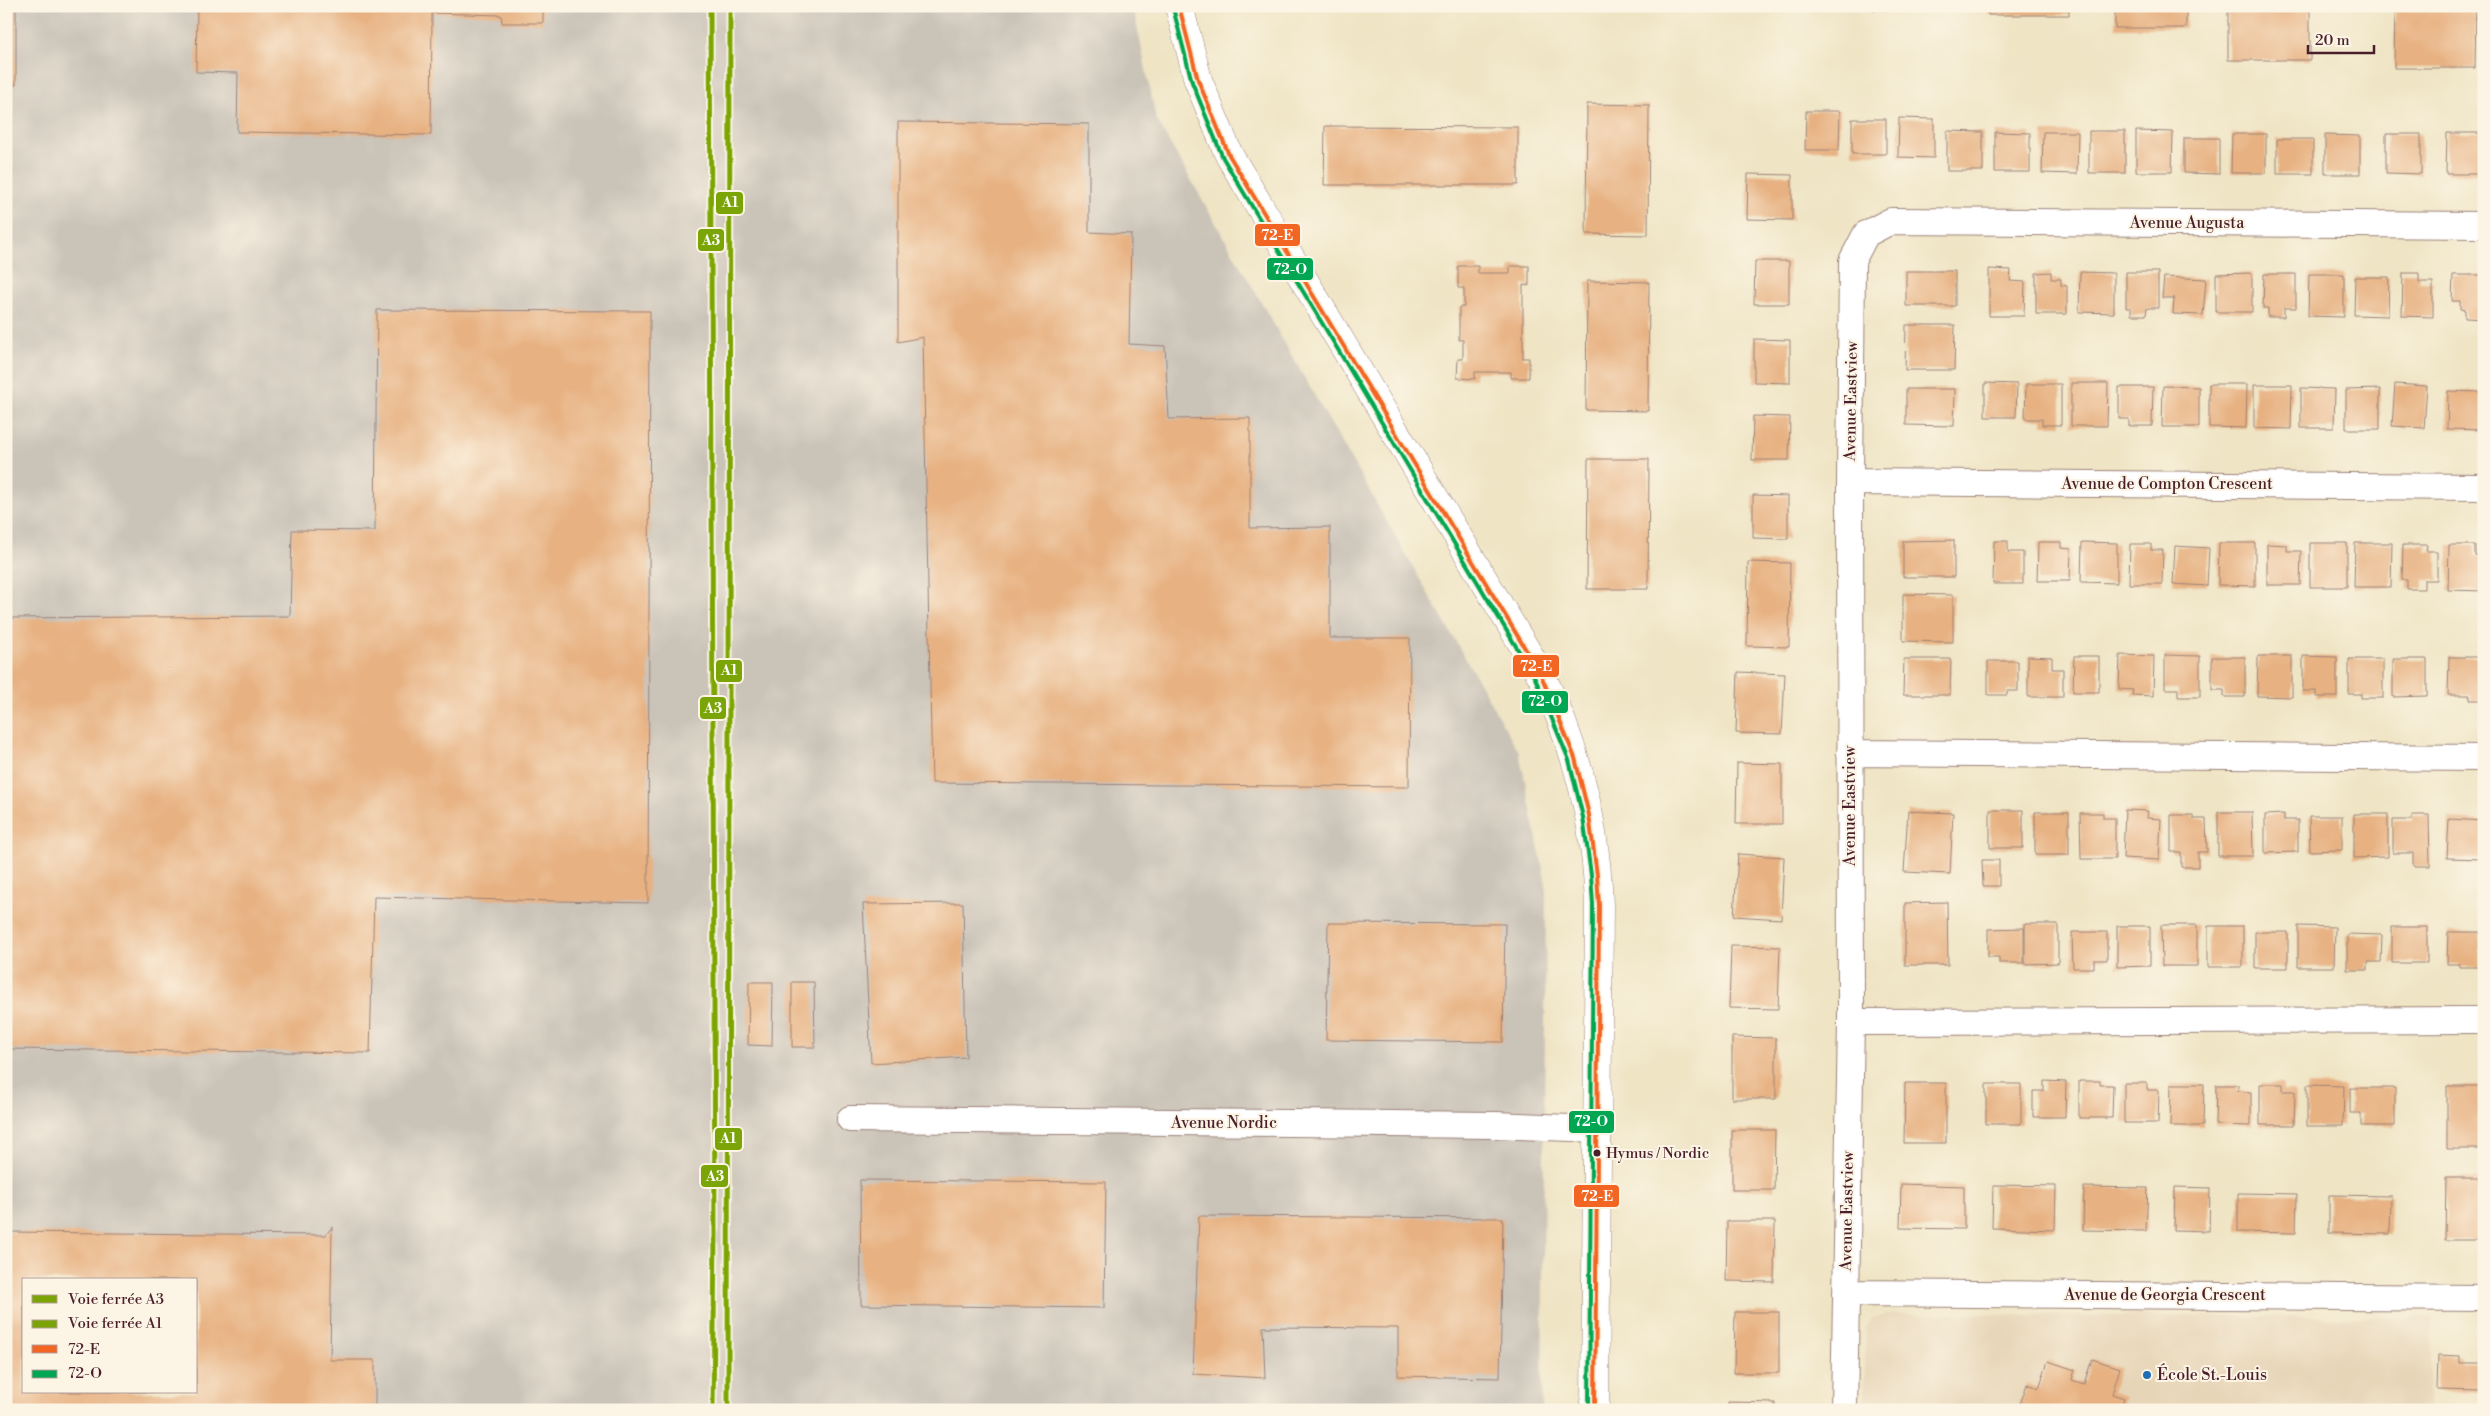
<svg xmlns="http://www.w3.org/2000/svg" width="2490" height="1416" font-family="'Libre Bodoni',serif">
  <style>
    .built { fill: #e7d5b7 }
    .industrial { fill: #cac3b8; fill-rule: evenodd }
    .building { fill: #e7b181; fill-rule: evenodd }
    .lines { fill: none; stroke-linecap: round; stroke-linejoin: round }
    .minor-casing { stroke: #9c8278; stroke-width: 28 }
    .tertiary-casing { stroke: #9c8278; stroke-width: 29 }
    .minor { stroke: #fff; stroke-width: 26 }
    .tertiary { stroke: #fff; stroke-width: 28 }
    .bus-1-casing { stroke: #fcf5e5; stroke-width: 8 }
    .bus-2-casing { stroke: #fcf5e5; stroke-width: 8 }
    .bus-1 { stroke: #f26522; stroke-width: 4 }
    .bus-2 { stroke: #00a651; stroke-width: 4 }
    .rail-1-casing { stroke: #fcf5e5; stroke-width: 9 }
    .rail-2-casing { stroke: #fcf5e5; stroke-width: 9 }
    .rail-1 { stroke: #7ba506; stroke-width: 5 }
    .rail-2 { stroke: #7ba506; stroke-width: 5 }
    .bus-dot { fill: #4a1f2b; stroke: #fcf5e5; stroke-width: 2 }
    .poi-dot { fill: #1f6fb2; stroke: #fcf5e5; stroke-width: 2 }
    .labels { text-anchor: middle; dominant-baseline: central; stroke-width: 4; stroke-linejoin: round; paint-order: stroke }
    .bus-label { font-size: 15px; fill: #4a1f2b; stroke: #fcf5e5; text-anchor: start }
    .street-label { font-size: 16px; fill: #4a1f2b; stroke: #fcf5e5 }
    .poi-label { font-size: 16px; fill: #4a1f2b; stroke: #fcf5e5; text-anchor: start }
    .line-badge { stroke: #fcf5e5; stroke-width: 2 }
    .badge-label { font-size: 14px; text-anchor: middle; font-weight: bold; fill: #fff }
  </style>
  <rect width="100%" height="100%" fill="#fcf5e5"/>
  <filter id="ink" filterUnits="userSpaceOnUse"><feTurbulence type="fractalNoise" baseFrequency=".02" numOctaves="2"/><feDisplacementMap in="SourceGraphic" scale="10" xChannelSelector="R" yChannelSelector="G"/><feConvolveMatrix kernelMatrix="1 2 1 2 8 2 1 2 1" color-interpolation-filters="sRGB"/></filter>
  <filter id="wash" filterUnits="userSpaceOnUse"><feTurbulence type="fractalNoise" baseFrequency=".0096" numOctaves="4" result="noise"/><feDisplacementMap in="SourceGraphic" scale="20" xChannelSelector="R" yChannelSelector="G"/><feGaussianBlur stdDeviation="1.12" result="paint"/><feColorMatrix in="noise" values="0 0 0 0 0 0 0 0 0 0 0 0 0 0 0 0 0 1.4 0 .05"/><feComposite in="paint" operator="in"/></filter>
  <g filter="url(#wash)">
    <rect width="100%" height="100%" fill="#efe4c4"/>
    <path class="built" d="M 1886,1314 L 2432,1318 L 2429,1410 L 1864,1410 L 1866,1328 L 1873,1318 Z"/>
    <path class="industrial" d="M 6,6 L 1133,6 L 1156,119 L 1519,752 L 1546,884 L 1542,1410 L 6,1410 ZM 24,1280 L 196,1280 L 196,1392 L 24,1392 Z"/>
    <g id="blocks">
      <path class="building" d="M 6,6 L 16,6 L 16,85 L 6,85 Z
        M 197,6 L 543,6 L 543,23 L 502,23 L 501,15 L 432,13 L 431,135 L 237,132 L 238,73 L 196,72 Z
        M 1873,6 L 1942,6 L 1942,10 L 1873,10 Z
        M 1988,6 L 2069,6 L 2069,15 L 1988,15 Z
        M 2115,6 L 2186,6 L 2186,28 L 2115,28 Z
        M 2228,6 L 2310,6 L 2310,60 L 2228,60 Z
        M 2395,6 L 2476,6 L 2475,68 L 2394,68 Z
        M 1587,104 L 1649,105 L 1648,235 L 1586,234 Z
        M 1806,111 L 1840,111 L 1839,150 L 1805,150 Z
        M 1899,118 L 1934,119 L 1934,158 L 1898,157 Z
        M 1852,119 L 1886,119 L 1886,154 L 1852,154 Z
        M 898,122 L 1089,124 L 1089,232 L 1131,234 L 1129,344 L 1165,346 L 1169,419 L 1250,418 L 1250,528 L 1330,527 L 1330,638 L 1410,638 L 1409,787 L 932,783 L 923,337 L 898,342 Z
        M 1325,126 L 1518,127 L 1518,185 L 1324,185 Z
        M 1947,131 L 1983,132 L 1983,171 L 1947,171 Z
        M 2089,131 L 2125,131 L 2125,173 L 2089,173 Z
        M 2136,131 L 2173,132 L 2172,172 L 2136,172 Z
        M 1995,132 L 2030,133 L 2030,172 L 1995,172 Z
        M 2043,132 L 2078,132 L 2077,174 L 2042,173 Z
        M 2447,133 L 2484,133 L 2484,174 L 2446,174 Z
        M 2232,134 L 2266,134 L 2266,173 L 2231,173 Z
        M 2386,134 L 2421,134 L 2421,174 L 2386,173 Z
        M 2325,135 L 2360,136 L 2360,174 L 2325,174 Z
        M 2184,138 L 2219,138 L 2219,174 L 2184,173 Z
        M 2277,139 L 2313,139 L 2313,174 L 2277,174 Z
        M 1748,174 L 1792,175 L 1792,220 L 1747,219 Z
        M 1755,261 L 1789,261 L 1789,304 L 1754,304 Z
        M 1458,266 L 1478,266 L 1478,273 L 1510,273 L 1510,266 L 1529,266 L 1529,286 L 1523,285 L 1523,358 L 1529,358 L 1529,378 L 1511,378 L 1511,372 L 1475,372 L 1475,379 L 1457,378 L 1458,359 L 1463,359 L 1463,340 L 1459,340 L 1459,307 L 1464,307 L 1464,288 L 1458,288 Z
        M 1989,269 L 2011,270 L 2010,281 L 2025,282 L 2024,316 L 1989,316 Z
        M 1906,271 L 1955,271 L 1955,306 L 1906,306 Z
        M 2051,272 L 2051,279 L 2061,279 L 2061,285 L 2067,286 L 2067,314 L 2036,314 L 2036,273 Z
        M 2080,272 L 2114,273 L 2114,313 L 2079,312 Z
        M 2126,272 L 2158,272 L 2158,308 L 2147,308 L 2146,315 L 2131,315 L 2131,308 L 2126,308 Z
        M 2252,273 L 2252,312 L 2216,312 L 2216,274 Z
        M 2403,273 L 2419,273 L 2419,282 L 2433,282 L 2433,317 L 2402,316 Z
        M 2264,274 L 2296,274 L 2296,308 L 2284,308 L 2284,317 L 2268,317 L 2268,308 L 2263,308 Z
        M 2309,274 L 2344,274 L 2344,317 L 2308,316 Z
        M 2453,275 L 2483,275 L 2484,319 L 2465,318 L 2465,310 L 2460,309 L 2460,301 L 2452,301 Z
        M 2164,277 L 2206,279 L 2203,315 L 2173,314 L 2174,298 L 2162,298 Z
        M 2355,277 L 2389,277 L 2388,316 L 2354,315 Z
        M 1587,281 L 1649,282 L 1648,411 L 1586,410 Z
        M 377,310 L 650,311 L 648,903 L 374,897 L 370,1053 L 6,1049 L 6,618 L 290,616 L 292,530 L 375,531 Z
        M 1906,325 L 1955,325 L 1954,370 L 1905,370 Z
        M 1754,339 L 1790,340 L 1790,383 L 1754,382 Z
        M 1985,383 L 2017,384 L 2016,417 L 1985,417 Z
        M 2071,383 L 2108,383 L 2107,426 L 2071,426 Z
        M 2026,384 L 2061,384 L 2061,425 L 2042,425 L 2042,419 L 2025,419 Z
        M 2209,384 L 2247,384 L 2246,428 L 2209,427 Z
        M 2395,384 L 2427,386 L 2424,428 L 2392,426 Z
        M 2254,385 L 2292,385 L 2291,429 L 2254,428 Z
        M 2163,386 L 2199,387 L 2199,427 L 2162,427 Z
        M 2119,387 L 2153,387 L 2152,426 L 2129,426 L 2129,419 L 2119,419 Z
        M 2301,388 L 2335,389 L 2334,428 L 2301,428 Z
        M 1906,389 L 1955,389 L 1954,426 L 1906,425 Z
        M 2380,389 L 2380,429 L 2346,429 L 2346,390 Z
        M 2448,391 L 2484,392 L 2484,430 L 2447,429 Z
        M 1753,416 L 1790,417 L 1789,460 L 1752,460 Z
        M 1588,459 L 1649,459 L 1648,589 L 1587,589 Z
        M 1753,495 L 1788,496 L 1788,539 L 1753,538 Z
        M 1954,540 L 1954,577 L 1903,577 L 1903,541 Z
        M 1994,541 L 2008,541 L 2008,552 L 2023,552 L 2023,584 L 1993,584 Z
        M 2038,542 L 2061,542 L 2061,548 L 2071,549 L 2070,581 L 2037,581 Z
        M 2082,542 L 2117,543 L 2117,583 L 2081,582 Z
        M 2219,543 L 2255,543 L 2255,586 L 2218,585 Z
        M 2310,543 L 2347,543 L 2347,587 L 2310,587 Z
        M 2355,543 L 2392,543 L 2391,587 L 2354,587 Z
        M 2130,544 L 2151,544 L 2151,550 L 2163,550 L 2162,584 L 2129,584 Z
        M 2267,544 L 2287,545 L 2287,551 L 2301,551 L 2300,585 L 2267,585 Z
        M 2403,545 L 2427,545 L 2426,551 L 2437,551 L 2437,580 L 2424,580 L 2424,589 L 2407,589 L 2407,580 L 2402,580 Z
        M 2449,545 L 2475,545 L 2475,556 L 2484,556 L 2484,591 L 2448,590 Z
        M 2175,546 L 2209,548 L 2207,586 L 2173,584 Z
        M 1748,562 L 1790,563 L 1789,647 L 1747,646 Z
        M 1903,594 L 1953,595 L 1953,642 L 1903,641 Z
        M 2120,655 L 2154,656 L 2153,696 L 2132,695 L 2133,690 L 2119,689 Z
        M 2165,655 L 2200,656 L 2200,697 L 2178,697 L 2178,689 L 2165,689 Z
        M 2028,656 L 2052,657 L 2052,669 L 2063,669 L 2063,697 L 2028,697 Z
        M 2074,656 L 2099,656 L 2099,692 L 2073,692 Z
        M 2258,656 L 2292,656 L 2292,697 L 2257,696 Z
        M 2303,656 L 2337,657 L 2337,697 L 2316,697 L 2316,691 L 2303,691 Z
        M 2212,657 L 2245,657 L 2245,697 L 2224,697 L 2224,690 L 2212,690 Z
        M 2449,657 L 2484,657 L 2484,700 L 2470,700 L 2470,695 L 2448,695 Z
        M 1904,659 L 1951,659 L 1950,695 L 1903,695 Z
        M 2349,659 L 2383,659 L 2383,698 L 2361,698 L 2361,694 L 2349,694 Z
        M 2393,659 L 2427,659 L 2427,696 L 2393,697 Z
        M 1988,661 L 2018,661 L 2018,691 L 2007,691 L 2007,695 L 1988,695 Z
        M 1738,672 L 1785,674 L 1782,734 L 1736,733 Z
        M 1737,763 L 1782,764 L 1782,824 L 1736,824 Z
        M 1990,810 L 2023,810 L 2023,848 L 1990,848 Z
        M 2125,810 L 2148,811 L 2147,818 L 2161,819 L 2159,860 L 2123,858 Z
        M 1908,811 L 1953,813 L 1950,874 L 1904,872 Z
        M 2035,812 L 2069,812 L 2069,855 L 2035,855 Z
        M 2218,812 L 2252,812 L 2253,856 L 2218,856 Z
        M 2080,813 L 2103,813 L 2103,818 L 2115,818 L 2115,859 L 2081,859 Z
        M 2284,814 L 2284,820 L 2298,820 L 2298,852 L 2265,853 L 2265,815 Z
        M 2354,814 L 2388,814 L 2388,857 L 2354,858 Z
        M 2171,815 L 2193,815 L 2193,819 L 2206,819 L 2207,852 L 2198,852 L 2198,867 L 2181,867 L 2181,852 L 2171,852 Z
        M 2412,815 L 2429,815 L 2430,866 L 2413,866 L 2413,853 L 2393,853 L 2393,820 L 2412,820 Z
        M 2309,816 L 2342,816 L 2342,850 L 2310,851 Z
        M 2449,819 L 2484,821 L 2482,859 L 2447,858 Z
        M 1738,854 L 1784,857 L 1781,919 L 1734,916 Z
        M 1982,860 L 1999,860 L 1999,886 L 1983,886 Z
        M 1947,902 L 1948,965 L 1905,965 L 1905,903 Z
        M 963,903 L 966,1057 L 871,1063 L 863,904 Z
        M 1328,923 L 1505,924 L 1503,1042 L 1326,1040 Z
        M 2025,924 L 2058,924 L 2058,963 L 2025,964 Z
        M 2161,925 L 2197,925 L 2197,966 L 2162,966 Z
        M 2117,926 L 2150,926 L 2150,966 L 2117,967 Z
        M 2208,926 L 2243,926 L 2243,967 L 2208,967 Z
        M 2298,926 L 2335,927 L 2334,967 L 2298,967 Z
        M 2392,927 L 2427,927 L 2427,963 L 2392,963 Z
        M 2024,928 L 2024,963 L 1999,963 L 1999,957 L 1988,957 L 1988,929 Z
        M 2072,932 L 2107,932 L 2107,960 L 2094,960 L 2094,968 L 2073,968 Z
        M 2255,932 L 2288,932 L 2288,968 L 2255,968 Z
        M 2448,932 L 2480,932 L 2480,967 L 2459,967 L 2459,964 L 2447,964 Z
        M 2347,934 L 2382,935 L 2381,962 L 2368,962 L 2368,970 L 2347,970 Z
        M 1731,946 L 1780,947 L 1778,1009 L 1729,1008 Z
        M 749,982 L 773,982 L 772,1046 L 748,1045 Z
        M 792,982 L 814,982 L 815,1047 L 792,1047 Z
        M 1732,1037 L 1776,1038 L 1776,1099 L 1732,1099 Z
        M 2044,1081 L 2066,1082 L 2065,1117 L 2033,1117 L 2033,1091 L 2044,1091 Z
        M 2079,1081 L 2100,1081 L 2100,1085 L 2113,1085 L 2112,1118 L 2079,1118 Z
        M 1905,1083 L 1946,1083 L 1946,1143 L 1904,1143 Z
        M 2124,1083 L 2147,1083 L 2147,1090 L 2159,1090 L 2158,1123 L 2124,1123 Z
        M 1986,1084 L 2021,1084 L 2021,1124 L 1986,1124 Z
        M 2171,1084 L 2204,1084 L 2203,1126 L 2170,1126 Z
        M 2260,1084 L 2283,1084 L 2283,1091 L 2295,1091 L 2294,1125 L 2260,1125 Z
        M 2216,1085 L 2238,1085 L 2238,1091 L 2251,1092 L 2251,1126 L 2215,1125 Z
        M 2307,1085 L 2344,1086 L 2343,1126 L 2307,1126 Z
        M 2447,1086 L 2484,1086 L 2483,1109 L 2479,1109 L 2479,1125 L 2484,1125 L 2484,1149 L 2447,1149 Z
        M 2350,1088 L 2395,1088 L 2395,1126 L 2361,1126 L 2361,1113 L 2350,1113 Z
        M 1732,1130 L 1775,1130 L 1774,1190 L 1732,1190 Z
        M 2446,1178 L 2480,1178 L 2480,1240 L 2445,1240 Z
        M 860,1180 L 1106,1182 L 1104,1308 L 861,1305 Z
        M 1901,1184 L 1964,1186 L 1964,1229 L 1900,1228 Z
        M 1993,1185 L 2056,1186 L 2055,1230 L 1992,1228 Z
        M 2084,1187 L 2148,1188 L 2146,1231 L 2083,1230 Z
        M 2175,1187 L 2210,1188 L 2209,1231 L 2174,1230 Z
        M 2238,1193 L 2297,1194 L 2296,1233 L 2238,1232 Z
        M 2329,1195 L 2391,1196 L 2390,1234 L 2329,1233 Z
        M 1199,1216 L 1503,1218 L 1500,1378 L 1398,1376 L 1398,1328 L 1263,1327 L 1265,1378 L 1193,1374 Z
        M 1727,1221 L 1775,1221 L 1774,1282 L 1726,1281 Z
        M 332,1227 L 330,1360 L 375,1360 L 375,1410 L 6,1410 L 6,1232 L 326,1235 ZM 24,1280 L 196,1280 L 196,1392 L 24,1392 Z
        M 1735,1312 L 1779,1312 L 1779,1373 L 1734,1373 Z
        M 2438,1355 L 2460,1356 L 2460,1363 L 2483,1363 L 2482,1391 L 2437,1390 Z
        M 2092,1359 L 2120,1368 L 2112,1394 L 2124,1398 L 2120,1410 L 2018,1410 L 2027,1384 L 2039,1388 L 2048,1361 L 2075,1370 L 2072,1380 L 2084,1384 Z
        M 1728,1402 L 1775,1403 L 1775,1410 L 1724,1410 L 1724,1407 L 1728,1407 Z"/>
    </g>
  </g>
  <g filter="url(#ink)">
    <use href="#blocks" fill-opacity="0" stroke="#9c8278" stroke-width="1"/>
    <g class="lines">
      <defs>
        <path id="minor" d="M 1850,482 L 2484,487
          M 1850,753 L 2484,758
          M 1851,1022 L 2484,1020
          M 850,1119 L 1495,1125 L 1598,1129
          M 1846,1293 L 2484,1298
          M 1844,1410 L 1851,1022 L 1850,482 L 1852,261 L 1866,234 L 1891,221 L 2484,225"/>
        <path id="tertiary" d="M 1179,6 L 1198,80 L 1229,155 L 1541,675 C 1578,748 1596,823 1599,905 L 1595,1410"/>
      </defs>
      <use href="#minor" class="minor-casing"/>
      <use href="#tertiary" class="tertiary-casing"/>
      <use href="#minor" class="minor"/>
      <use href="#tertiary" class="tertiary"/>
      <defs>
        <path id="bus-1" d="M 1179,6 L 1198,80 L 1229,155 L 1541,675 L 1575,758 L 1589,815 L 1597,875 L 1599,905 L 1595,1410"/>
        <path id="bus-2" d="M 1173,8 L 1192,82 L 1223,158 L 1535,678 L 1569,760 L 1583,817 L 1591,875 L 1593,905 L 1589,1410"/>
      </defs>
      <use href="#bus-1" class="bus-1-casing"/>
      <use href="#bus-2" class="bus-2-casing"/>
      <use href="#bus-1" class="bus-1"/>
      <use href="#bus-2" class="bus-2"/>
      <defs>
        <path id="rail-1" d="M 710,6 L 715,1235 L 713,1410"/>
        <path id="rail-2" d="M 728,1410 L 730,6"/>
      </defs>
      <use href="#rail-1" class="rail-1-casing"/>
      <use href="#rail-2" class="rail-2-casing"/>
      <use href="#rail-1" class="rail-1"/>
      <use href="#rail-2" class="rail-2"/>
    </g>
  </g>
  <circle class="bus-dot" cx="1597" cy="1153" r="4.5"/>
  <circle class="poi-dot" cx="2147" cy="1375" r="5"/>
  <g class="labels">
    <g class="bus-label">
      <text x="1606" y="1153">Hymus / Nordic</text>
    </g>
    <g class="street-label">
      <text x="2187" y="223">Avenue Augusta</text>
      <text transform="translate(1851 401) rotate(-89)">Avenue Eastview</text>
      <text x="2167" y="484">Avenue de Compton Crescent</text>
      <text transform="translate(1850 806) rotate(-90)">Avenue Eastview</text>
      <text x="1224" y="1123">Avenue Nordic</text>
      <text transform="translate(1847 1211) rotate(-89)">Avenue Eastview</text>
      <text x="2165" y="1295">Avenue de Georgia Crescent</text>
    </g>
    <g class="poi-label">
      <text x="2157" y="1375">École St.-Louis</text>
    </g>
  </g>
  <g class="line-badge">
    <rect x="715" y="191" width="29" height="24" rx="5" fill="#7ba506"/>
    <rect x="1254" y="223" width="47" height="24" rx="5" fill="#f26522"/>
    <rect x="697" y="228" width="28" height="24" rx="5" fill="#7ba506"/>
    <rect x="1266" y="257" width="48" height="24" rx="5" fill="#00a651"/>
    <rect x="1512" y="654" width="48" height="24" rx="5" fill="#f26522"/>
    <rect x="715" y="659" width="28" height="24" rx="5" fill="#7ba506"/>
    <rect x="1521" y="690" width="48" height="24" rx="5" fill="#00a651"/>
    <rect x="699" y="696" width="28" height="24" rx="5" fill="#7ba506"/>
    <rect x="1568" y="1110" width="47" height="24" rx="5" fill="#00a651"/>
    <rect x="714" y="1127" width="29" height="24" rx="5" fill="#7ba506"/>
    <rect x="700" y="1164" width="29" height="24" rx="5" fill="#7ba506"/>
    <rect x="1573" y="1184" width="47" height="24" rx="5" fill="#f26522"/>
  </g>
  <g class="badge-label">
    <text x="730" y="207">A1</text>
    <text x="1277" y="240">72-E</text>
    <text x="711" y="245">A3</text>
    <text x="1290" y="274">72-O</text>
    <text x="1536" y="671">72-E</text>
    <text x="729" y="675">A1</text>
    <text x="1545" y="706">72-O</text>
    <text x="713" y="713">A3</text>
    <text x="1591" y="1126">72-O</text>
    <text x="728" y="1143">A1</text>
    <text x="715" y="1181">A3</text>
    <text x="1597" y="1201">72-E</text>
  </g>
  <rect width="2490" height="1416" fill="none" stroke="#fcf5e5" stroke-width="25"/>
  <rect x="22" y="1278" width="175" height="115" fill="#fcf5e5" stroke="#b59f9b"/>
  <rect x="32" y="1295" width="25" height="8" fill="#7ba506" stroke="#b59f9b"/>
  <text x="68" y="1304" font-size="15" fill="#4a1f2b">Voie ferrée A3</text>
  <rect x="32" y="1320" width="25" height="8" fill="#7ba506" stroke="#b59f9b"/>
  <text x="68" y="1328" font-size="15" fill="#4a1f2b">Voie ferrée A1</text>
  <rect x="32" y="1345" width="25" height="8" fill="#f26522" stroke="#b59f9b"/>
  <text x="68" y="1354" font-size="15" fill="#4a1f2b">72-E</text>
  <rect x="32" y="1370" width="25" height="8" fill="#00a651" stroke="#b59f9b"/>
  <text x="68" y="1378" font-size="15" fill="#4a1f2b">72-O</text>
  <path d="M2308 45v8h66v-8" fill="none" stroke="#4a1f2b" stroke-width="2.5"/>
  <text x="2315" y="45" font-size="15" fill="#4a1f2b" stroke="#fcf5e5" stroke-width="4" paint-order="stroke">20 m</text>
</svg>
